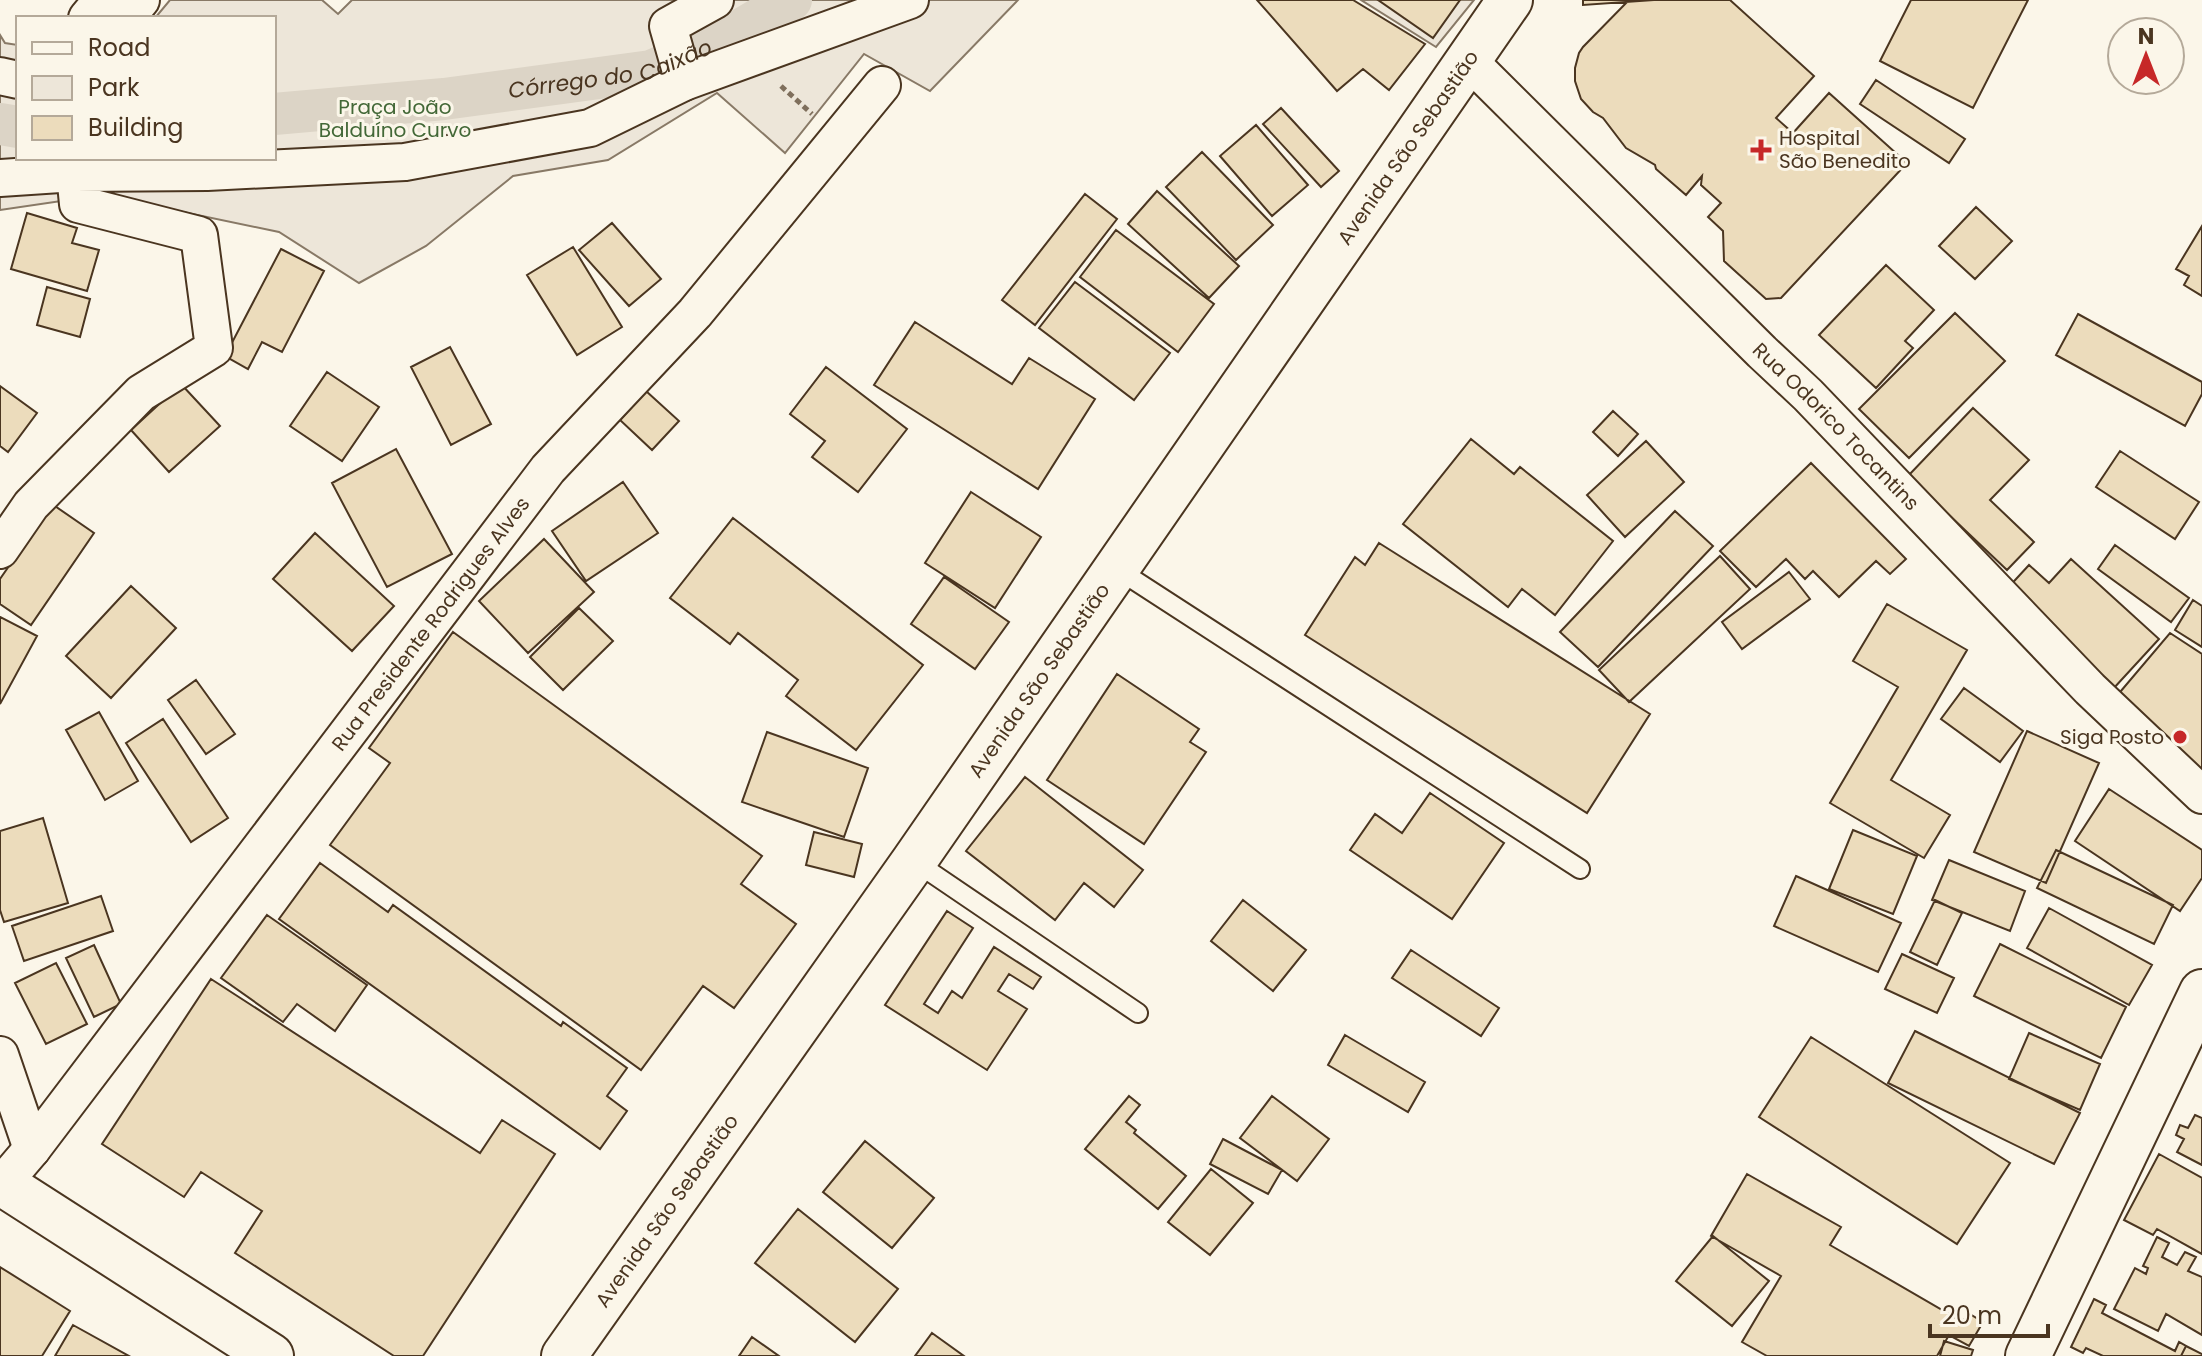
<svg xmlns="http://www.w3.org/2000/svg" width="2202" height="1356" font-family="Poppins,sans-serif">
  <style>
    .green { fill: #ede6d9; stroke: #887966; stroke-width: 2 }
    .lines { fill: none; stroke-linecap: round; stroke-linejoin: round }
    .canal { stroke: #dcd4c6; stroke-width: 42 }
    .building { fill: #ecdcbc; stroke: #4a3520; stroke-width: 2 }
    .lane-casing { stroke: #4a3520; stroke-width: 22 }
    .street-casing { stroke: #4a3520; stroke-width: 40 }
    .secondary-casing { stroke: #4a3520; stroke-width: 48 }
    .path { stroke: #7f6f5c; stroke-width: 5; stroke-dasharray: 6 4; stroke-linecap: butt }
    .lane { stroke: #fbf6e9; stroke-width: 18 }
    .street { stroke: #fbf6e9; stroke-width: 36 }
    .secondary { stroke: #fbf6e9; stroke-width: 44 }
    .poi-dot { fill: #c62828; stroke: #fbf6e9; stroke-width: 3 }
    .labels { text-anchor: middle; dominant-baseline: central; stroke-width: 6; stroke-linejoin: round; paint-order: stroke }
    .park-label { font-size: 20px; fill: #436837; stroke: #fbf6e9 }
    .poi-label { font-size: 20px; fill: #4a3520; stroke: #fbf6e9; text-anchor: start }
    .street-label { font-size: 20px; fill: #4a3520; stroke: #fbf6e9 }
    .water-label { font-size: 22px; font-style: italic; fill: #4a3520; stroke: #fbf6e9 }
  </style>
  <rect width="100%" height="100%" fill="#fbf6e9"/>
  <path class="green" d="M 170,0 L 322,0 L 338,14 L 352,0 L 1018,0 L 930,91 L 864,54 L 785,153 L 717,93 L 608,160 L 513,176 L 426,246 L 359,283 L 279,232 L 102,195 L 0,210 L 0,35 L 5,43 L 18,45 L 18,158 L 274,158 L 274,18 L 155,18 Z
    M 1361,0 L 1474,0 L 1436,47 Z"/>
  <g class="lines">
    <g class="canal">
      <path id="s1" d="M 274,114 L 444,99 L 651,71 L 725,39 L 791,0"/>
      <path d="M 0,124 L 18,127"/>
    </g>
  </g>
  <path class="building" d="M 1257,0 L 1353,0 L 1425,44 L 1389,90 L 1363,69 L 1337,91 Z
    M 1378,0 L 1460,0 L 1433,38 Z
    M 1583,0 L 1654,0 L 1583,5 Z
    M 1629,0 L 1730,0 L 1814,76 L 1776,118 L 1793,133 L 1829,93 L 1907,163 L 1781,298 L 1766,299 L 1724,261 L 1723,231 L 1708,217 L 1721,203 L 1701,185 L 1702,176 L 1686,195 L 1656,169 L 1655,165 L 1626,148 L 1603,118 L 1593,112 L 1581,99 L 1575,81 L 1575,68 L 1579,53 L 1583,47 Z
    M 1911,0 L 2028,0 L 1973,108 L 1880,61 Z
    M 1876,80 L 1965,139 L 1949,163 L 1860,104 Z
    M 1281,108 L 1339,171 L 1321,187 L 1263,124 Z
    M 1256,125 L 1308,185 L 1272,216 L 1220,156 Z
    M 1202,152 L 1273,225 L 1236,260 L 1166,187 Z
    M 1157,191 L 1239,266 L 1209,298 L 1128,224 Z
    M 1085,194 L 1117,219 L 1035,325 L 1002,300 Z
    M 1976,207 L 2012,241 L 1975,279 L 1939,246 Z
    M 27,213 L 77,228 L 72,243 L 99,250 L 87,291 L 11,269 Z
    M 612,223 L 661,279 L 629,306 L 579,250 Z
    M 2202,226 L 2202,296 L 2184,285 L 2189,276 L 2176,269 Z
    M 1116,230 L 1214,304 L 1178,352 L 1080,277 Z
    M 573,247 L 622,327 L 577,355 L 527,275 Z
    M 281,249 L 324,271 L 282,352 L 262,342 L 248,369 L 225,356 Z
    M 1886,265 L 1934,310 L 1905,341 L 1913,348 L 1876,388 L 1819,335 Z
    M 1075,282 L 1170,353 L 1134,400 L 1039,328 Z
    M 47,287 L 90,299 L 80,337 L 37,325 Z
    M 1955,313 L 2005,361 L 1909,458 L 1859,409 Z
    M 2078,314 L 2202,382 L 2202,394 L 2185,426 L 2056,355 Z
    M 915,322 L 1012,384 L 1029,358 L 1095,399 L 1038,489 L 874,385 Z
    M 450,347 L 491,424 L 451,445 L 411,367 Z
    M 826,367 L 907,429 L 858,492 L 812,457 L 825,441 L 790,414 Z
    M 327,372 L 379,407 L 342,461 L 290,426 Z
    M 181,384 L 220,426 L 169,472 L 131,430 Z
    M 0,386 L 37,413 L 8,452 L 0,446 Z
    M 646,391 L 679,421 L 652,450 L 620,420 Z
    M 1973,408 L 2029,460 L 1990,500 L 2034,542 L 2007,570 L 1908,476 Z
    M 1613,411 L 1638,434 L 1618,456 L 1593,432 Z
    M 1471,439 L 1514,474 L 1520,467 L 1613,541 L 1555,615 L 1522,589 L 1508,607 L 1403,524 Z
    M 1646,441 L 1684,482 L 1625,537 L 1587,495 Z
    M 396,449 L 452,554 L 387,587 L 332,483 Z
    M 2120,451 L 2199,502 L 2175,539 L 2096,487 Z
    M 1811,463 L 1906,559 L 1890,574 L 1876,561 L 1839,597 L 1813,571 L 1805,579 L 1786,559 L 1756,587 L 1720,551 Z
    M 623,482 L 658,533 L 586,581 L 552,531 Z
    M 971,492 L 1041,537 L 995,608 L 925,563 Z
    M 52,504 L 94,533 L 31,625 L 0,604 L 0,579 Z
    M 1675,511 L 1713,546 L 1598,667 L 1560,632 Z
    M 733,518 L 923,665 L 856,750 L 786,696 L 798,680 L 738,633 L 730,644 L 670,598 Z
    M 315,533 L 394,606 L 352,651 L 273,579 Z
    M 544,539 L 594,592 L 528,653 L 479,601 Z
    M 1379,543 L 1650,714 L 1587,813 L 1305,635 L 1355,557 L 1365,565 Z
    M 2115,545 L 2189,598 L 2171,622 L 2098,569 Z
    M 1720,556 L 1750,589 L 1629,702 L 1599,670 Z
    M 2071,559 L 2159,639 L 2113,689 L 2005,591 L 2029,565 L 2049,583 Z
    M 1789,572 L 1810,599 L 1742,649 L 1722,622 Z
    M 944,577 L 1009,622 L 975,669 L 911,624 Z
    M 131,586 L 176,628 L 111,698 L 66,656 Z
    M 2193,600 L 2202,606 L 2202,647 L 2175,630 Z
    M 1887,604 L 1967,650 L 1891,780 L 1950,815 L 1924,858 L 1830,803 L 1898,687 L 1853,661 Z
    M 579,608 L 613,641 L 563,690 L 530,657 Z
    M 0,617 L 37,636 L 0,704 Z
    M 453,632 L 762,856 L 741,884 L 796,924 L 734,1008 L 703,986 L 641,1070 L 330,845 L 390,763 L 369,748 Z
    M 2170,633 L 2202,654 L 2202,776 L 2115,698 Z
    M 1117,674 L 1199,729 L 1190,742 L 1206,752 L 1144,844 L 1047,780 Z
    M 196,680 L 235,734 L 206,754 L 168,700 Z
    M 1964,688 L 2023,731 L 2000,762 L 1941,719 Z
    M 99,712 L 138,781 L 105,800 L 66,730 Z
    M 163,719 L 228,818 L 191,842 L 126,743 Z
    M 2027,731 L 2099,763 L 2046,883 L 1974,852 Z
    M 767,732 L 868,768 L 844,837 L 742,802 Z
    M 1025,777 L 1143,870 L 1114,907 L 1084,883 L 1055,920 L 966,851 Z
    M 2109,789 L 2202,850 L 2202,878 L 2180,911 L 2075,841 Z
    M 1430,793 L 1504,843 L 1452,919 L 1350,850 L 1375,814 L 1402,833 Z
    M 43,818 L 68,903 L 4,922 L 0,910 L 0,831 Z
    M 1853,830 L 1917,856 L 1893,914 L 1829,889 Z
    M 814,832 L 862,844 L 854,877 L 806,865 Z
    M 2056,850 L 2173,905 L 2154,944 L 2037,888 Z
    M 1949,860 L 2025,891 L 2010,931 L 1932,900 Z
    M 320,863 L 388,912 L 393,905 L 561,1026 L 563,1022 L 627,1068 L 607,1096 L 627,1111 L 600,1149 L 279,919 Z
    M 1796,876 L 1901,923 L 1878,972 L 1774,926 Z
    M 101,896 L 113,931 L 24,961 L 12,926 Z
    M 1243,900 L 1306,950 L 1273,991 L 1211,941 Z
    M 1935,900 L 1962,913 L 1937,965 L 1910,952 Z
    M 2049,908 L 2152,965 L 2129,1005 L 2027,948 Z
    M 947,911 L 973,928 L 924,1004 L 938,1013 L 952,991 L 962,998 L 994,947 L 1041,977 L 1033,989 L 1009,974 L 998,991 L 1027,1009 L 987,1070 L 885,1005 Z
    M 267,915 L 367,985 L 335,1031 L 297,1004 L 283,1022 L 221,978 Z
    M 2000,944 L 2126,1007 L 2101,1058 L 1974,996 Z
    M 94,945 L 121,1004 L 94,1017 L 66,958 Z
    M 1411,950 L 1499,1008 L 1481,1036 L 1392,978 Z
    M 1902,954 L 1954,978 L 1937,1013 L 1885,989 Z
    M 56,963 L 87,1024 L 46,1044 L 15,983 Z
    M 211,979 L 480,1153 L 502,1120 L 555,1154 L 423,1356 L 394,1356 L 235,1253 L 262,1211 L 201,1172 L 184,1197 L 102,1144 Z
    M 1915,1031 L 2080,1113 L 2054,1164 L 1888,1083 Z
    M 2029,1033 L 2100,1064 L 2080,1110 L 2009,1079 Z
    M 1345,1035 L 1425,1082 L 1408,1112 L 1328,1065 Z
    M 1811,1037 L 2010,1163 L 1957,1244 L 1759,1117 Z
    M 1129,1096 L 1140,1105 L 1126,1122 L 1136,1130 L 1134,1133 L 1186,1176 L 1158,1209 L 1085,1149 Z
    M 1272,1096 L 1329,1139 L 1297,1181 L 1240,1138 Z
    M 2195,1115 L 2202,1118 L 2202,1165 L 2177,1152 L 2184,1139 L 2176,1135 L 2180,1125 L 2188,1128 Z
    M 1223,1139 L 1282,1170 L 1268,1194 L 1210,1164 Z
    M 865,1141 L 934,1198 L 892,1248 L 823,1192 Z
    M 2159,1154 L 2202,1178 L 2202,1254 L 2157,1229 L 2153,1235 L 2124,1220 Z
    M 1211,1169 L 1253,1203 L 1210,1255 L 1168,1222 Z
    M 1747,1174 L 1841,1227 L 1830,1245 L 1963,1322 L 1968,1313 L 1983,1322 L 1969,1346 L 1949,1335 L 1937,1356 L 1767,1356 L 1742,1342 L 1781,1276 L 1711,1236 Z
    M 798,1209 L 898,1289 L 855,1342 L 755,1263 Z
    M 1713,1236 L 1769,1281 L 1732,1326 L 1676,1281 Z
    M 2157,1237 L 2169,1243 L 2162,1257 L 2177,1265 L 2185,1252 L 2196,1257 L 2188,1271 L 2202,1277 L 2202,1335 L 2166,1314 L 2158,1331 L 2114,1309 L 2135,1268 L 2146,1274 L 2148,1268 L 2143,1266 Z
    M 0,1267 L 70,1311 L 42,1356 L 0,1356 Z
    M 2094,1299 L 2106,1305 L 2102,1313 L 2175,1351 L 2179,1342 L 2186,1346 L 2181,1356 L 2103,1356 L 2086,1348 L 2083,1353 L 2071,1347 Z
    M 73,1325 L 129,1356 L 55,1356 Z
    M 932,1333 L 964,1356 L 915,1356 Z
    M 752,1337 L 779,1356 L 739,1356 Z
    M 1944,1341 L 1973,1350 L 1971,1356 L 1940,1356 Z
    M 2186,1346 L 2202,1354 L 2202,1356 L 2181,1356 Z"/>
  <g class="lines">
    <defs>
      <path id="lane" d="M 1117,569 L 1580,869
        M 914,861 L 1138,1013"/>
      <g id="street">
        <path d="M 87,18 L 102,0"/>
        <path d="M 126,18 L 141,0"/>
        <path id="s2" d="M 1469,61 L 1762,352 L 1808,395 L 2090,689 L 2202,795"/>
        <path d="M 0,76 L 18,80"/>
        <path d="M 684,82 L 668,26 L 715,0"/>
        <path d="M 0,178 L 75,173 L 76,158"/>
        <path d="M 0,550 L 31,505 L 141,393 L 214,348 L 199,235 L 78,204 L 75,173 L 207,172 L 405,162 L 590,128 L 684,82 L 910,0"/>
        <path d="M 0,1055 L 32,1149"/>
        <path id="s3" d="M 3,1183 L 32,1149 L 548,469 L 695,313 L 882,85"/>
      </g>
      <g id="secondary">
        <path d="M 0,1182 L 271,1356"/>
        <path id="s4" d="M 564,1356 L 914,861 L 1510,0"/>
        <path d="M 2028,1356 L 2202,992"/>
      </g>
    </defs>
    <use href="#lane" class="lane-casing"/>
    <use href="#street" class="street-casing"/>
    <use href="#secondary" class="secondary-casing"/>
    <path class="path" d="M 781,86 L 812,114"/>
    <use href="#lane" class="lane"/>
    <use href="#street" class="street"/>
    <use href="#secondary" class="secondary"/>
  </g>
  <g class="poi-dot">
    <path d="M1757 138h8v8h8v8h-8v8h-8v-8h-8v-8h8z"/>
    <circle cx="2180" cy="737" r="8"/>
  </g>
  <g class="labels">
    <g class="park-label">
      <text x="395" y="107">Praça João<tspan x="395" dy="23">Balduíno Curvo</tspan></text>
    </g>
    <g class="poi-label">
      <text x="1779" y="138">Hospital<tspan x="1779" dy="23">São Benedito</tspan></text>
      <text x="2164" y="737" text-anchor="end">Siga Posto</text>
    </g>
    <g class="street-label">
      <text stroke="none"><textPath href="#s4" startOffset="1474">Avenida São Sebastião</textPath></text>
      <text stroke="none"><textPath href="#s2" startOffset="518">Rua Odorico Tocantins</textPath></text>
      <text stroke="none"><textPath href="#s3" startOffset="704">Rua Presidente Rodrigues Alves</textPath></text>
      <text stroke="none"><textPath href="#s4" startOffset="826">Avenida São Sebastião</textPath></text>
      <text stroke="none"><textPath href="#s4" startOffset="178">Avenida São Sebastião</textPath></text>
    </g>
    <g class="water-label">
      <text stroke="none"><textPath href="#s1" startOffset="340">Córrego do Caixão</textPath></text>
    </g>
  </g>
  <rect x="16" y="16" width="260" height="144" fill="#fbf6e9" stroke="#b4a999" stroke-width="2"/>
  <rect x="32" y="42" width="40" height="12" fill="#fbf6e9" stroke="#b4a999" stroke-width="2"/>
  <text x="88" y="56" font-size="24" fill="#4a3520">Road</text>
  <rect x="32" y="76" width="40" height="24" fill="#ede6d9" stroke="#b4a999" stroke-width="2"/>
  <text x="88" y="96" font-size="24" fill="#4a3520">Park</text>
  <rect x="32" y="116" width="40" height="24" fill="#ecdcbc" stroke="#b4a999" stroke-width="2"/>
  <text x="88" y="136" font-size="24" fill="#4a3520">Building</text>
  <g transform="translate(2146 56)"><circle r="38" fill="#fbf6e9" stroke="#b4a999" stroke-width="2"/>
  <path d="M0-6L14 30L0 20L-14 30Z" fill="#c62828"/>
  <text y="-12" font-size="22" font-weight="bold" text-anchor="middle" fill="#4a3520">N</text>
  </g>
  <path d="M1930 1324v12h118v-12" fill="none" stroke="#4a3520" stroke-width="4"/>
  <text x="1942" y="1324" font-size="24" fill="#4a3520" stroke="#fbf6e9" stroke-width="6" paint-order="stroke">20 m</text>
</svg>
